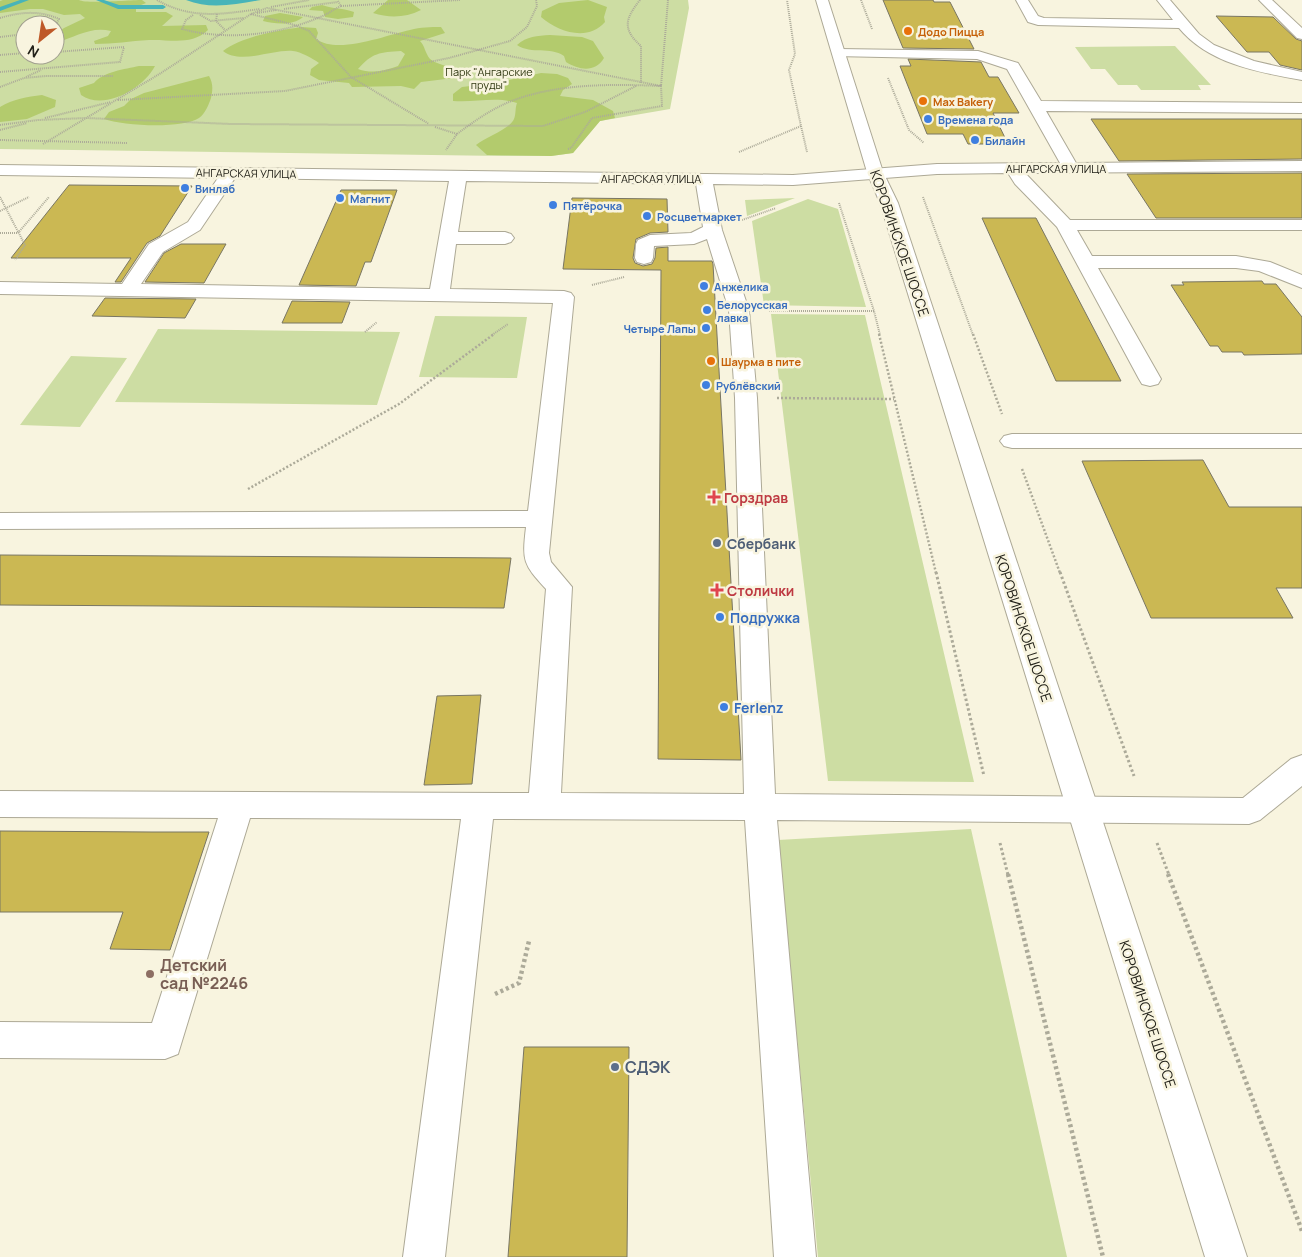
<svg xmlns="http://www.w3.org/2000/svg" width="1302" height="1257" font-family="Manrope,sans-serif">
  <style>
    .green { fill: #cddda3; fill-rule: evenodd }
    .forest { fill: #b3cb6d; fill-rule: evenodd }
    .water { fill: #47b4b9 }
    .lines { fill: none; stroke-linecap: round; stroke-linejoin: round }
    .stream { fill: #47b4b9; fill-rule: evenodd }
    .building { fill: #cbb853; stroke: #797663 }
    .minor-casing { stroke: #ada996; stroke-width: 2 }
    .major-casing { stroke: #ada996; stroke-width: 2 }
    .path-far3 { stroke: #acaa99; stroke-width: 2; stroke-dasharray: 1 1; stroke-linecap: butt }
    .path-far2 { stroke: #acaa99; stroke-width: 2.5; stroke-dasharray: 2 2; stroke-linecap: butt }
    .path-far1 { stroke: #acaa99; stroke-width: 3; stroke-dasharray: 2.5 2.5; stroke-linecap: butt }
    .path { stroke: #acaa99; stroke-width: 4.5; stroke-dasharray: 3 3; stroke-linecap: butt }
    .minor { fill: #fff; fill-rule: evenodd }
    .major { fill: #fff; fill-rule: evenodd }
    .food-dot { fill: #e8710a; stroke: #f8f4df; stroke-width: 2 }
    .shop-dot { fill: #3f7fe0; stroke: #f8f4df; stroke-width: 2 }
    .health-dot { fill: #e0444e; stroke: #f8f4df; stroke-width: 2 }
    .service-dot { fill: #5c6f8a; stroke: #f8f4df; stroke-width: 2 }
    .education-dot { fill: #8d6e63; stroke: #f8f4df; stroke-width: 2 }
    .labels { text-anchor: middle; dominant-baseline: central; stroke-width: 5; stroke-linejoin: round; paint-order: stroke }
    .far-food-label { font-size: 11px; font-weight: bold; fill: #c56008; stroke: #f8f4df; text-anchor: start }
    .far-park-label { font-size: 11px; fill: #303912; stroke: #f8f4df }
    .far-shop-label { font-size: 11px; font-weight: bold; fill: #366cbe; stroke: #f8f4df; text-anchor: start }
    .far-street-label { font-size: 11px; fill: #222119; stroke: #f8f4df }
    .street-label { font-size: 14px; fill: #222119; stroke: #f8f4df }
    .health-label { font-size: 14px; font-weight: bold; fill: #be3a42; stroke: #f8f4df; text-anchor: start }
    .service-label { font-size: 14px; font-weight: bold; fill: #4e5e75; stroke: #f8f4df; text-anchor: start }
    .shop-label { font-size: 14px; font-weight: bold; fill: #366cbe; stroke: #f8f4df; text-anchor: start }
    .near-education-label { font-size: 16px; font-weight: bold; fill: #785e54; stroke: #f8f4df; text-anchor: start }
    .near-service-label { font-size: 16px; font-weight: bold; fill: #4e5e75; stroke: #f8f4df; text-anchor: start }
  </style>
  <rect width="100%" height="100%" fill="#f8f4df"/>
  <path class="green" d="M 0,0 L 688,0 L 689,8 L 670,109 L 600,121 L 573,153 L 551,156 L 503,156 L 0,149 ZM 25,25 L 55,25 L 55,55 L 25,55 Z
    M 1175,46 L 1211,85 L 1198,85 L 1201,90 L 1141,90 L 1137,85 L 1118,85 L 1105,69 L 1091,69 L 1075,47 Z
    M 795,198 L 747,216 L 745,200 Z
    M 808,199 L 838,209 L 866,307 L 764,305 L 752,221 Z
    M 771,314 L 865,315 L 974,782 L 828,781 Z
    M 435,316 L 527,317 L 517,378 L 419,377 Z
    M 158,329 L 400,332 L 377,405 L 115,402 Z
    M 71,356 L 127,358 L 80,427 L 20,425 Z
    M 971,829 L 1067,1257 L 818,1257 L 778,840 Z"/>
  <path class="forest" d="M 3,0 L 79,0 C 86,4 130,0 142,0 L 146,3 L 136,7 L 136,12 L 166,12 L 173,16 L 162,26 L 206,25 L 208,30 C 191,46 170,39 149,40 C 130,41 114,44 95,44 L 94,41 L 108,36 L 111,31 C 91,26 75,37 56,43 L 55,35 L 64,28 L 85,18 L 80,14 L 64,15 L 43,9 L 30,9 L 0,13 L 0,1 Z
    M 388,0 L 407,0 L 421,10 C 405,18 389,18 373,13 Z
    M 588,0 L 607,7 L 604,17 L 605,22 C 588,42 558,32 541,17 L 542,11 L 559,3 Z
    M 322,5 C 333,9 343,8 354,12 L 353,17 L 338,19 L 325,17 L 323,11 L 309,10 L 312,7 Z
    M 280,13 L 303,17 C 293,26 275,24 263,21 L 265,16 Z
    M 301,27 L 316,28 L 318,33 L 316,39 C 338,55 386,35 410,30 C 421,27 430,27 441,27 L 445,33 L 420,41 C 425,46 425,53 430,59 C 437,65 448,65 457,71 L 454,78 L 421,82 L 414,89 L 401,86 L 352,87 L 349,83 L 319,80 L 310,75 L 311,69 L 319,63 C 312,58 301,52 293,51 C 273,49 240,65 223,51 C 243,36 276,31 301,27 ZM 401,51 L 405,54 L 398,66 C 384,71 372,74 358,69 C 372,53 380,52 401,51 Z
    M 550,35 L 582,37 L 593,41 L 604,58 C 595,73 579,70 566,62 L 564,56 C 550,46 532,55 517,45 C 527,36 537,36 550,35 Z
    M 139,66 L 155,66 C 143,89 104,111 81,95 L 79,88 L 94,83 C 103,72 125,69 139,66 Z
    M 541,73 L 557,74 L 568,78 L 572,84 L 563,90 L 560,96 L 593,100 L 613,111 L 615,118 L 600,121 L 573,153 L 551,156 L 487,155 L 476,145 C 486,137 510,129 514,119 C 516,115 515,108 517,103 C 496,96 474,103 453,101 L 453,94 L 462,87 L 496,83 Z
    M 209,76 C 213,83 213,89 211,98 C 209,104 205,114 199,118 C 183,129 123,126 104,119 L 109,112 L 124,106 L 131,99 L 144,93 Z
    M 42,95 L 56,100 L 55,107 L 27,119 L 0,122 L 0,107 C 13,99 27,97 42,95 Z"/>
  <path class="water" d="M 186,0 L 261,0 C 236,4 211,10 186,0 Z"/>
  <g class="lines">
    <path class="stream" d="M 20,0 L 29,0 L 0,11 L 0,7 Z
      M 96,0 L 104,0 L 119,5 L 163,5 L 166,7 L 163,9 L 118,9 Z"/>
  </g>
  <path class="building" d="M 883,0 L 933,0 L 934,2 L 950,2 L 974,49 L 903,48 Z
    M 1216,16 L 1273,17 L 1296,39 L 1302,41 L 1302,70 L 1280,65 L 1269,52 L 1247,52 Z
    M 908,59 L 981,62 L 989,77 L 998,77 L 1019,113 L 993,113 L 1008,144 L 968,144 L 963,134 L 927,134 L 900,66 L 911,66 Z
    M 1091,119 L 1302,119 L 1302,159 L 1119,161 Z
    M 1302,173 L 1302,218 L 1156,218 L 1127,174 Z
    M 69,185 L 192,186 L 160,236 L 147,243 L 121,282 L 115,282 L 131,258 L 11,258 Z
    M 341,190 L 397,190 L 371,262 L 365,262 L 356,286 L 299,285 Z
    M 572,198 L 667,199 L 668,232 L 650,233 L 636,239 L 633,258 L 635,263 L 643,266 L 652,264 L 655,258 L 656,248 L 668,247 L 668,261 L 712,261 L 713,264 L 741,760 L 658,759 L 661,270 L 563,269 Z
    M 982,218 L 1036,218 L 1121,381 L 1056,381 Z
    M 181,244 L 226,244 L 204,283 L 145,282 L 164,253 Z
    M 1262,281 L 1264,284 L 1276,284 L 1302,317 L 1302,354 L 1244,355 L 1242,352 L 1222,352 L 1218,346 L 1210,346 L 1171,285 L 1184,285 L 1182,282 Z
    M 105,298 L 196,299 L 185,318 L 92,316 Z
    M 292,301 L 350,302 L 342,323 L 282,323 Z
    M 1203,460 L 1229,507 L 1302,507 L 1302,588 L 1276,588 L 1293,618 L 1151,618 L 1082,461 Z
    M 0,555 L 363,557 L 511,558 L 504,608 L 0,605 Z
    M 481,695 L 472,784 L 424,785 L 437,696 Z
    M 0,831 L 152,832 L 209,832 L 170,950 L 110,949 L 123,912 L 0,912 Z
    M 524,1047 L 629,1047 L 627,1257 L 508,1257 Z"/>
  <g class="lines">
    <defs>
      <path id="minor" d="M 1016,0 L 1028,0 L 1038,16 L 1044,18 L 1173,20 L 1157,0 L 1170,0 L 1199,34 L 1214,45 L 1254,61 L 1302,72 L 1302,80 C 1258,72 1209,64 1179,28 L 1038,25 L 1028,22 Z
        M 1259,0 L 1272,0 L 1302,28 L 1302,39 L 1297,38 Z
        M 839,49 L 978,51 L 1018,63 L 1041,101 L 1302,103 L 1302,113 L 1046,111 L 1076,163 L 1302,161 L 1302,171 L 1025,173 L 1070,220 L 1302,220 L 1302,230 L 1077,230 L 1092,256 L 1236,256 L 1270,262 L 1302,275 L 1302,288 L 1259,271 L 1236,268 L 1098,268 L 1161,379 L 1158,384 L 1150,386 L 1142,384 L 1139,379 L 1057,227 L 1015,184 L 1008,173 L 937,174 L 793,185 L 713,184 L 722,230 L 749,310 L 757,398 L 775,794 L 1243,798 L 1291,759 L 1302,755 L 1302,786 L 1260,820 L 1249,824 L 777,820 L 816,1257 L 774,1257 L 745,820 L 493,819 L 445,1257 L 403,1257 L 461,819 L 250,818 L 178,1054 L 165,1059 L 0,1058 L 0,1022 L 152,1023 L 218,818 L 0,817 L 0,791 L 529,793 L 546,589 C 523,564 522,561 526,527 L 0,529 L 0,513 L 528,511 L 553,303 L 0,294 L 0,282 L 122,284 L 149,244 L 188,222 L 218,178 L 0,175 L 0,165 L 793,175 L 937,164 L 1060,163 L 1007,69 L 977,59 L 834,56 L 832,53 ZM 235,178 L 449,181 L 430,289 L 141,284 L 163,252 L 200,230 ZM 466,181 L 696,184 L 703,227 L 691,233 L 650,235 L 638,240 L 636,244 L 635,258 L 637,262 L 644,264 L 651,262 L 653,258 L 654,246 L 694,244 L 707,239 L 729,310 L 735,398 L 744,794 L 561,793 L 572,587 L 551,562 L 549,553 L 574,297 L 571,293 L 564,291 L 450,289 L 456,244 L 505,244 L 511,242 L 514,238 L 511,234 L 505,232 L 458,232 Z
        M 1012,434 L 1302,434 L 1302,448 L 1012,448 L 1004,446 L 1000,441 L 1004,436 Z"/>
      <path id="major" d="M 816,0 L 828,0 L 883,172 L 898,203 L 1247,1257 L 1205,1257 L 880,203 L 867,172 Z"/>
    </defs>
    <use href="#minor" class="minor-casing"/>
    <use href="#major" class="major-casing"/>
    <path class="path-far3" d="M 157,0 C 192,20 222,14 260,9
      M 640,0 C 625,19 622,29 641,46 L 641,83
      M 861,0 L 872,29
      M 341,6 L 460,0
      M 271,7 L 309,0
      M 284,9 L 338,2
      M 257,13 L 276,10
      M 217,14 L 216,21 L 225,30
      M 251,14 L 295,25 L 309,31 L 351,77 L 429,124
      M 193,15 L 186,20 L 182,29 C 226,41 279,35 320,17 C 328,14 334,9 341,6 L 338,1
      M 200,15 L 211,21 L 244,18
      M 0,18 C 20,12 39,10 59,19 L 55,26
      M 0,37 L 25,34
      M 0,55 L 25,53
      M 0,72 L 120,62 L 124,47 L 55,52
      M 26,77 L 41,70
      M 888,78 L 909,130 L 924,143
      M 0,87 L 24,78 L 46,76 L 113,76
      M 118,100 L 285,91 L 449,58 L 510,41 L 527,27 L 537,6 L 536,0
      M 45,118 L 111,102
      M 0,125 L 38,120 L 86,118 L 231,124 L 543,126 L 585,112 L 636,86
      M 801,126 L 807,152
      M 435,127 L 457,134 L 446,150
      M 0,130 L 27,123
      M 0,140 L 127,143
      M 43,144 L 161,73 L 251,14 L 267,8 L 661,86 C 612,84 556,83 509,102 C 490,110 473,122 457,134
      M 568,149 L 571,148 L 592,118 L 662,106 L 661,86 L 668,0
      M 739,152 L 801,126 L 789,70 L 795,54 L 787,0
      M 0,197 L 25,245 L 15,260
      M 923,197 L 973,335
      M 839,203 L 874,311 L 880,335
      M 0,211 L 29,197
      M 742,220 L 776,208
      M 0,233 L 18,233 L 49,197
      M 592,285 L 624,277
      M 769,311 L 874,311
      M 365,332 L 377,322
      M 492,335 L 508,324"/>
    <path class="path-far2" d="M 879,334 L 936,573
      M 973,334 L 1002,414
      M 777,398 L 894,399
      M 1022,469 L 1060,573
      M 248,489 L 399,404 L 494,334"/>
    <path class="path-far1" d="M 936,572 L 984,776
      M 1060,572 L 1134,776
      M 1000,843 L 1008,875
      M 1157,843 L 1169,875"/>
    <path class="path" d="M 1008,874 L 1103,1257
      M 1168,874 L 1302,1231
      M 495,994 L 519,983 L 529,941"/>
    <use href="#minor" class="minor"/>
    <use href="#major" class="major"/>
  </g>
  <g class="food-dot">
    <circle cx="908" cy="31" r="5"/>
    <circle cx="923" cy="101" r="5"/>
    <circle cx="711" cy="361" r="5"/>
  </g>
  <g class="shop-dot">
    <circle cx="928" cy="119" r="5"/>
    <circle cx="975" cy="140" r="5"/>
    <circle cx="185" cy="188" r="5"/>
    <circle cx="340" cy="198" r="5"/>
    <circle cx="553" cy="205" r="5"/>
    <circle cx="647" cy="216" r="5"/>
    <circle cx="704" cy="286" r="5"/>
    <circle cx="707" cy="310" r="5"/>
    <circle cx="706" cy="328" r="5"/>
    <circle cx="706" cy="385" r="5"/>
    <circle cx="720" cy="617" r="5"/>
    <circle cx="724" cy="707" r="5"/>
  </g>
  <g class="health-dot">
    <path d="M711.5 489.5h5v5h5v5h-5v5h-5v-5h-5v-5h5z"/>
    <path d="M714.5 582.5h5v5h5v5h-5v5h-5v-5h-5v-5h5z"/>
  </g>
  <g class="service-dot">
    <circle cx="717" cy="543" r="5"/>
    <circle cx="615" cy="1067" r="5"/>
  </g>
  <circle class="education-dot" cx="150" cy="974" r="5"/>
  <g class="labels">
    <g class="far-food-label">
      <text x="918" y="31">Додо Пицца</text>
      <text x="933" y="101">Max Bakery</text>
      <text x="721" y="361">Шаурма в пите</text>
    </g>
    <g class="far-park-label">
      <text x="489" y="71">Парк "Ангарские<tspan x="489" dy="13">пруды"</tspan></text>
    </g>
    <g class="far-shop-label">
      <text x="938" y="119">Времена года</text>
      <text x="985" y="140">Билайн</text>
      <text x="195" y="188">Винлаб</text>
      <text x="350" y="198">Магнит</text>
      <text x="563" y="205">Пятёрочка</text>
      <text x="657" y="216">Росцветмаркет</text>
      <text x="714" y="286">Анжелика</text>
      <text x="717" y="304">Белорусская<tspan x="717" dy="13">лавка</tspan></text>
      <text x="696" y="328" text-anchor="end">Четыре Лапы</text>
      <text x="716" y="385">Рублёвский</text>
    </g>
    <g class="far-street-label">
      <text x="1056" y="168">АНГАРСКАЯ УЛИЦА</text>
      <text transform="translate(246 173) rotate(1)">АНГАРСКАЯ УЛИЦА</text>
      <text x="651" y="178">АНГАРСКАЯ УЛИЦА</text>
    </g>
    <g class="street-label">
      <text transform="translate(900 243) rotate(71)">КОРОВИНСКОЕ ШОССЕ</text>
      <text transform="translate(1024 628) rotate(72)">КОРОВИНСКОЕ ШОССЕ</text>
      <text transform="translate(1148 1014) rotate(72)">КОРОВИНСКОЕ ШОССЕ</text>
    </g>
    <g class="health-label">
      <text x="724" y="497">Горздрав</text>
      <text x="727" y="590">Столички</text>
    </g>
    <g class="service-label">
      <text x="727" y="543">Сбербанк</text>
    </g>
    <g class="shop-label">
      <text x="730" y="617">Подружка</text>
      <text x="734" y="707">Ferlenz</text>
    </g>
    <g class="near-education-label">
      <text x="160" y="965">Детский<tspan x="160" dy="18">сад №2246</tspan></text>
    </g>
    <g class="near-service-label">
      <text x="625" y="1067">СДЭК</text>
    </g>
  </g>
  <g transform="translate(40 40) rotate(210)"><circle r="24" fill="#f8f4df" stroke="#a2a090"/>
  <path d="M0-4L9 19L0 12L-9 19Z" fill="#be5928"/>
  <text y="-8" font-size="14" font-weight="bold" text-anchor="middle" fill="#222119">N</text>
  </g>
</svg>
